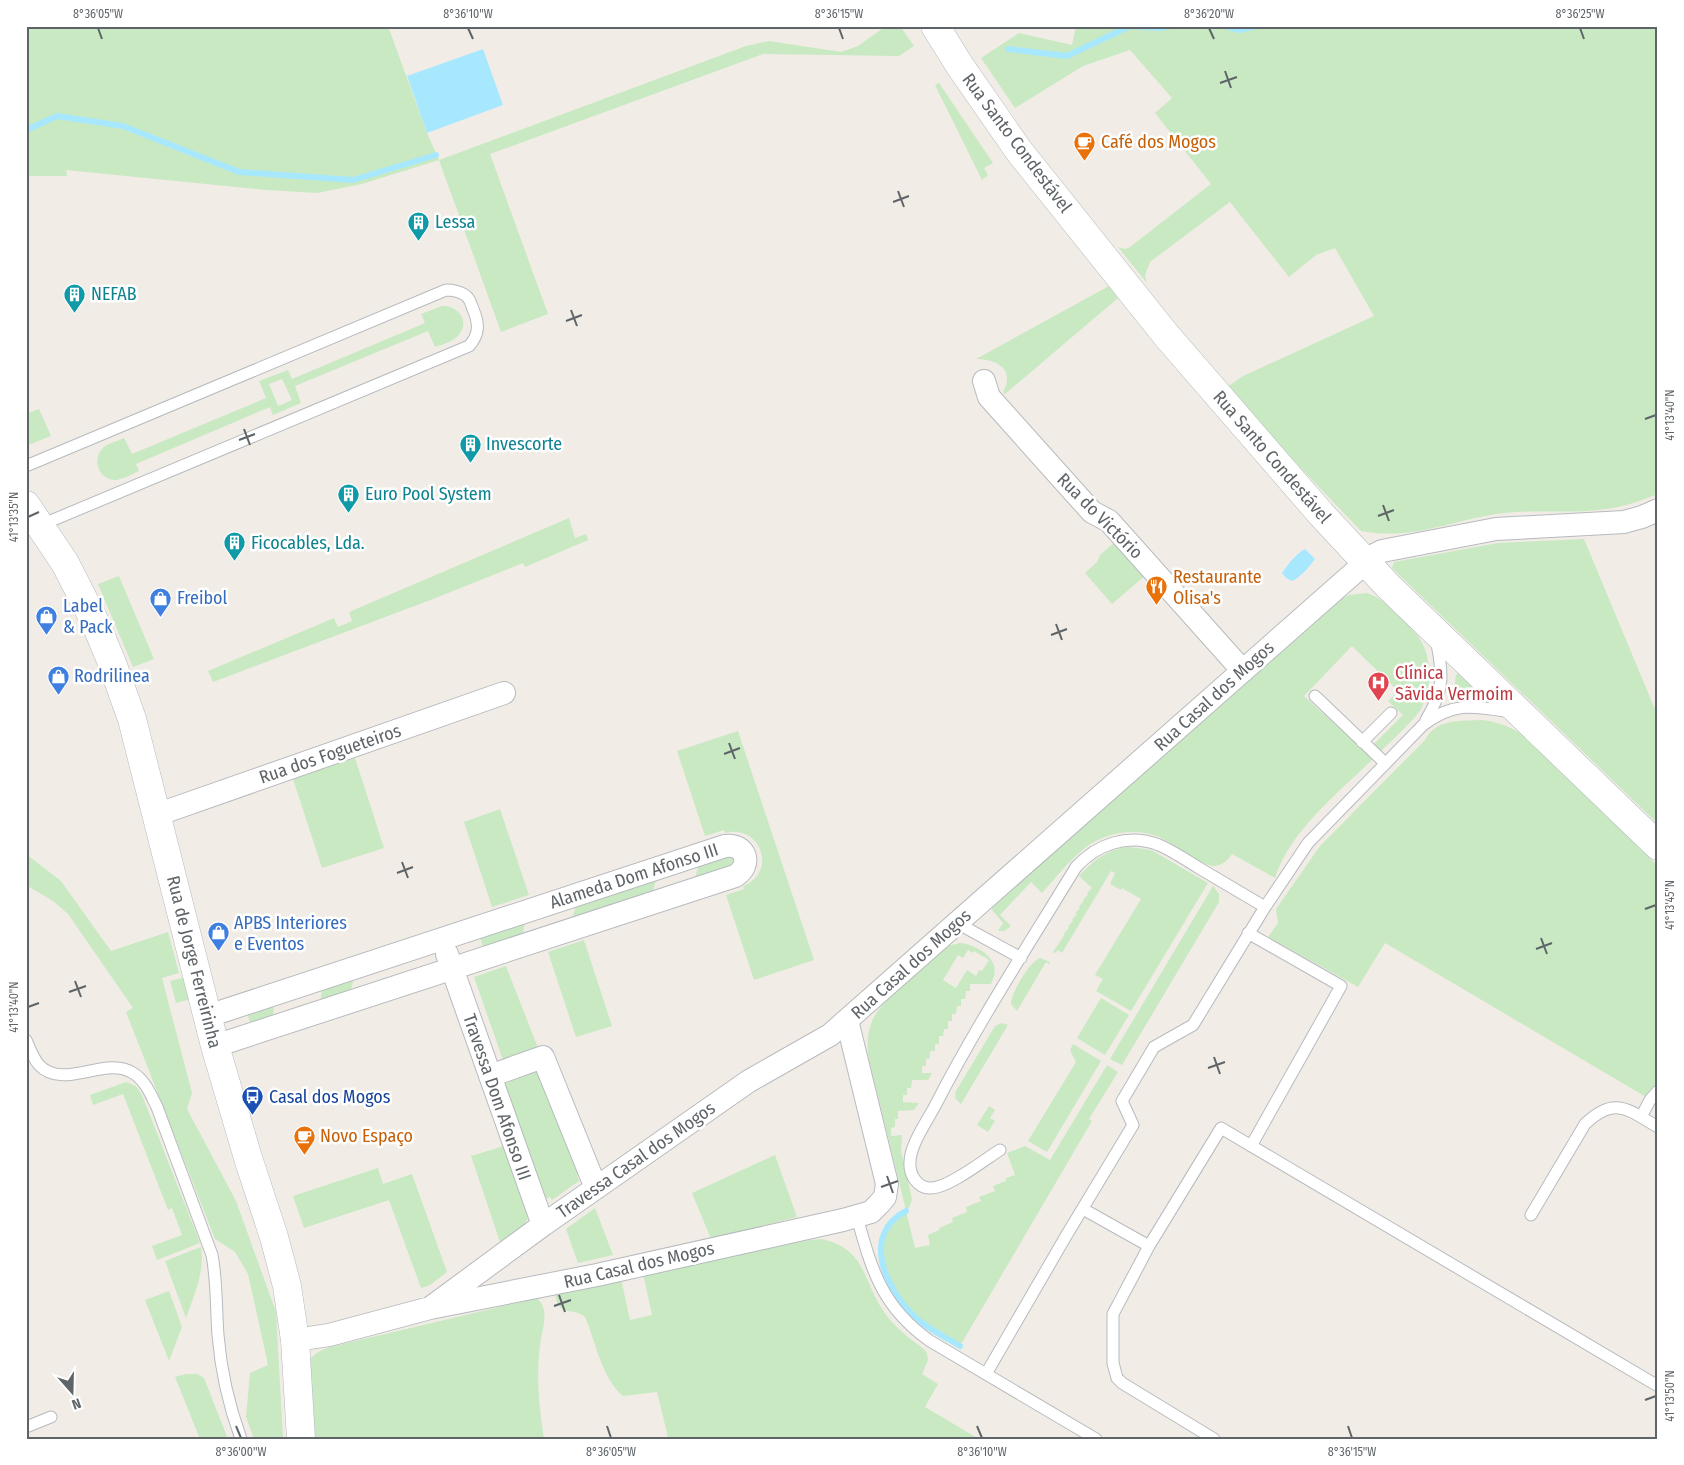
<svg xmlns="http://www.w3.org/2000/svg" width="1684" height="1465" font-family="'Fira Sans Condensed',sans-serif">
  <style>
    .green { fill: #c8e9c2; fill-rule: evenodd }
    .water { fill: #a8e8ff }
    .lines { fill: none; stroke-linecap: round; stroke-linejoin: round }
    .stream { stroke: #a8e8ff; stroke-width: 6 }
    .lane-casing { stroke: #b7babe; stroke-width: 13 }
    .street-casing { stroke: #b7babe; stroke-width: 24 }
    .secondary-casing { stroke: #b5babf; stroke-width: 29 }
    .lane { stroke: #fff; stroke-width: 11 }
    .street { stroke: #fff; stroke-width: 22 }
    .secondary { stroke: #fff; stroke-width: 28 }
    .ticks { fill: none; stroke: #5e6468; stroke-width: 2 }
    .labels { text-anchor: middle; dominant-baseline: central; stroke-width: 5; stroke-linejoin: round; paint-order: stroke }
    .food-label { font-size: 18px; fill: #c56008; stroke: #fff; text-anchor: start }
    .street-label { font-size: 18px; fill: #5e6468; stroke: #fff }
    .culture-label { font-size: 18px; fill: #0d838f; stroke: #fff; text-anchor: start }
    .shop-label { font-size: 18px; fill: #366cbe; stroke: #fff; text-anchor: start }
    .health-label { font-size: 18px; fill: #be3a42; stroke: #fff; text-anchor: start }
    .transit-label { font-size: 18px; fill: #164399; stroke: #fff; text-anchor: start }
    .neatline { fill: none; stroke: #5e6468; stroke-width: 2 }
    .ticks-label { font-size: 12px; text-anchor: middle; fill: #5e6468 }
  </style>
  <rect width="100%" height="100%" fill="#f1ede6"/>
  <path class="green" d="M 26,26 L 388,26 L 427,133 L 439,160 L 746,46 L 769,41 L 841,52 L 858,46 L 886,26 L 900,26 L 914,46 L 899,56 L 763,54 L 490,154 L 548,314 L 501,332 L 439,160 L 362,184 L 317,193 L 266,190 L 66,170 L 67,176 L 26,176 Z
    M 1076,26 L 1658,26 L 1658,494 C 1645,499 1632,504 1618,507 C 1581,515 1541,509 1504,513 C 1453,519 1415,541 1361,531 L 1294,461 L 1227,387 L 1243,376 L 1374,316 L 1335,248 L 1316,255 L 1289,277 L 1230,202 L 1150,262 L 1145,275 L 1147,283 L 1118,247 L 1125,249 L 1130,247 L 1211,184 L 1155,113 L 1172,98 L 1130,50 L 1083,66 L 1015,108 L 981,58 L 1019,33 L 1072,45 Z
    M 939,83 L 993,163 L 984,168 L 988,175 L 982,180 L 935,85 Z
    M 1109,286 L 1118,298 L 1005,394 L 1003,392 C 1016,369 996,359 976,359 Z
    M 442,306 C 456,305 470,319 460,333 C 455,341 444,344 435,347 L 428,331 L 295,386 L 301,403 L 273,415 L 270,407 L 136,464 L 139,471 C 132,474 124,479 116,480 C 99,481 91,459 103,448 C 108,443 118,441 124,438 L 132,454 L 266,398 L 259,381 L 288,370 L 292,379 L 425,323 L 421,314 ZM 282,379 L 292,400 L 278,406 L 269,384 Z
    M 39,409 L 51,436 L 26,446 L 26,414 Z
    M 569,518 L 575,538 L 586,534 L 588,540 L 525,567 L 523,563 L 433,599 L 213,682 L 208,671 L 334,618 L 338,627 L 352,621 L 349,612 Z
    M 1584,539 L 1654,707 L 1658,706 L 1658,824 L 1392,568 L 1394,562 L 1498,543 Z
    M 1116,541 L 1146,575 L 1112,604 L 1085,573 L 1097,562 L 1100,555 Z
    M 119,576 L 154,659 L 133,667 L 98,584 Z
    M 1367,593 C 1383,598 1392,610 1404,621 C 1408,626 1413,630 1417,635 C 1433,654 1433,692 1419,712 C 1408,726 1394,738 1381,751 L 1374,744 L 1403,715 L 1388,701 L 1398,691 L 1352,646 L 1304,696 L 1373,759 C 1339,792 1289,832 1275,878 L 1232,854 C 1227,862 1221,866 1212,866 C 1194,861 1178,846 1161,838 C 1137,827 1106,832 1085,848 C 1069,860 1056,878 1042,893 L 1031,882 L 1000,915 L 1011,926 L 1004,931 L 998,931 L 1003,923 L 992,910 L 992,907 L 1342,599 L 1349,595 Z
    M 1458,673 L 1477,690 L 1478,693 L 1453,694 L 1456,675 Z
    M 1481,720 C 1497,721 1511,727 1524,736 L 1658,866 L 1658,1104 L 1385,943 L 1358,987 L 1268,937 L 1278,923 L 1276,909 L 1320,846 L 1425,740 C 1436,719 1459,721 1481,720 Z
    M 738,731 L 814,960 L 754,980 L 726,895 L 744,889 L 743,886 C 778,873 761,823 725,833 L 724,830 L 705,836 L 677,751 Z
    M 355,758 L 384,848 L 322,868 L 293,779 Z
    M 500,809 L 529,895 L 492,907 L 464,822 Z
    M 1128,847 L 1145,849 L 1153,851 L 1208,883 L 1131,1011 L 1096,991 L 1103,979 L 1095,975 L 1141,899 L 1122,888 L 1121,890 L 1110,884 L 1115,873 L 1111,871 L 1062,953 L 1058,950 L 1055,953 L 1053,952 L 1065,934 L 1064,933 L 1069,928 L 1068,926 L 1073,921 L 1072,920 L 1077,914 L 1075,913 L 1080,908 L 1079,906 L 1084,901 L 1083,900 L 1088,894 L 1087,893 L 1092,888 L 1079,876 C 1094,860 1106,850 1128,847 Z
    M 26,855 L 30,857 L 61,881 L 111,951 L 168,932 L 179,973 L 162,978 L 192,1093 L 187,1109 L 236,1201 L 276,1312 L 283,1439 L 254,1439 L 246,1417 L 250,1373 L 268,1365 L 248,1274 L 235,1252 L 215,1239 L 126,1012 L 133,1008 L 68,914 L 53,901 L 26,885 Z
    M 731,855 L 733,859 L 732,868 L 695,878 L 700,861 Z
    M 657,875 L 652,896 L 571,922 L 577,902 Z
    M 1213,886 L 1219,894 L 1219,902 L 1122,1065 L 1110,1059 Z
    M 525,922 L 522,939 L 484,951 L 479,934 Z
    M 584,940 L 612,1026 L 576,1037 L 548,952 Z
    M 960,943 C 968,943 974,947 982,951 C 995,960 998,970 991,984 L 970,984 L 970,991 L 966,991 L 965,999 L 961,999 L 961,1006 L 957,1006 L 956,1014 L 952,1014 L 952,1021 L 948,1021 L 948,1029 L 944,1029 L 943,1036 L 939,1036 L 939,1044 L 935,1044 L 935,1051 L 930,1051 L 930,1058 L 926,1059 L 926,1066 L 922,1066 L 922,1073 L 932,1073 L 928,1080 L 912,1080 L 911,1088 L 907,1088 L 907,1095 L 903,1095 L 903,1102 L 919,1103 L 914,1110 L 898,1111 L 898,1119 L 895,1119 L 895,1127 L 891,1128 L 891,1136 L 902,1135 L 901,1151 L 912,1199 L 910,1206 L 906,1211 L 915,1248 L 930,1245 L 928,1235 L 939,1230 L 939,1228 L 953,1222 L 952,1218 L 967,1212 L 966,1207 L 981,1201 L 979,1197 L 995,1191 L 993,1186 L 1006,1181 L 1006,1178 L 1015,1175 L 1007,1153 L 1025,1146 L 1050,1160 L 1107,1065 L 1118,1072 L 1089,1119 L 1092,1121 L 960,1346 C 945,1337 928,1329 915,1317 C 885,1289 862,1237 906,1210 L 869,1059 C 862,1020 882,1003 909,980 C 921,969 934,957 947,946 ZM 968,950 L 973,953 L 974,951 L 989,960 L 982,971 L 979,970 L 976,976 L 967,970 L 956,988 L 943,980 L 958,955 L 963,958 Z
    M 1040,958 L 1050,962 L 1049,964 L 1046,962 L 1017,1011 L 1011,1004 C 1011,993 1030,961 1040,958 Z
    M 506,966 L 538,1048 L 503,1060 L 474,977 Z
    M 186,977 L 192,999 L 176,1003 L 170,981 Z
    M 354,977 L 350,995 L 320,1002 L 323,985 Z
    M 1101,998 L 1129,1015 L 1105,1055 L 1077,1038 Z
    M 274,1001 L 273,1021 L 252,1027 L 246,1011 Z
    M 1002,1023 L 1008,1025 L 961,1104 L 955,1098 L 956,1091 L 995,1026 Z
    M 1073,1044 L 1101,1061 L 1047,1152 L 1028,1141 L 1076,1062 L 1070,1050 Z
    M 537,1071 L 581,1174 L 577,1175 L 579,1181 L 552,1200 L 550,1197 L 545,1199 L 504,1084 Z
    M 126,1082 L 136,1086 L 142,1095 L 200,1243 L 157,1260 L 152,1246 L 182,1235 L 172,1208 L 168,1210 L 123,1094 L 93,1105 L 90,1095 Z
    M 989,1106 L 995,1110 L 990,1118 L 995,1121 L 988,1132 L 977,1125 Z
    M 504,1146 L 528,1218 L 524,1225 L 500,1242 L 471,1156 Z
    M 775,1155 L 797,1217 L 711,1239 L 692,1193 Z
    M 378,1168 L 383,1184 L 412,1174 L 447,1272 L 430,1285 L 421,1288 L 389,1200 L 304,1228 L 293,1196 Z
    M 595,1208 L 613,1255 L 578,1263 L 566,1229 Z
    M 822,1239 C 869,1250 862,1284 887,1316 C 893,1324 901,1331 909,1338 C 915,1343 922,1346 927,1353 L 928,1360 L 922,1374 L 938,1384 L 925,1407 L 979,1439 L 665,1439 L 668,1437 L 657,1392 L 623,1396 C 602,1379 595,1340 585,1317 C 573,1306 559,1319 555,1294 L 621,1279 L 630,1320 L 652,1315 L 643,1274 L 809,1240 Z
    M 201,1247 C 205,1272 194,1295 186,1318 L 165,1261 Z
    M 169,1291 L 182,1327 L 169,1361 L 145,1300 Z
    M 537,1298 C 541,1302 543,1305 544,1311 C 546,1323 541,1334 540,1346 C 536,1376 539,1408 544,1439 L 313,1439 L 309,1363 C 312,1353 322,1350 330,1347 Z
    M 186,1374 L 197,1374 L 204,1378 L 228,1439 L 200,1439 L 175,1377 Z"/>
  <path class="water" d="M 483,49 L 503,105 L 427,133 L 407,76 Z
    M 1305,549 L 1315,559 C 1310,566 1300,578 1292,581 L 1286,578 L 1282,573 C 1288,564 1296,554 1305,549 Z"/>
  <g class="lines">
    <path class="stream" d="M 1225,26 L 1239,30 L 1257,26
      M 1008,49 L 1067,56 L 1130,26 L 1161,28 L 1168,26
      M 26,130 L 57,116 L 123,126 L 239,172 L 353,180 L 436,155
      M 906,1211 C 860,1235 886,1290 915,1317 C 928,1329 945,1337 960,1346"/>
    <defs>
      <path id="lane" d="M 26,466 L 446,290 C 453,290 460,292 465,295 C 470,298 471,304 473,309 C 479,323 480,334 469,346 L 41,525
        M 1315,696 L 1385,763
        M 1426,720 C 1445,689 1443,673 1436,639
        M 1362,742 L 1391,713
        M 957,923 L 1021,958
        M 1248,933 L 1341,986 L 1251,1146
        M 26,1040 C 30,1049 33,1058 39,1065 C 64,1091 105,1055 133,1073 C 145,1080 151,1095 157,1107 L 212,1255 C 217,1281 216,1308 218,1335 C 221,1373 228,1403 241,1439
        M 1641,1117 L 1650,1100 L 1658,1091
        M 1000,1150 C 984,1160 947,1189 930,1188 C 917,1188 909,1174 910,1162 C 910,1145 927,1121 935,1106 C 977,1024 1028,946 1076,867 C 1097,844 1128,833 1159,845 C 1173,851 1186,860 1199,868 C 1221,881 1243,894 1265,907
        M 1083,1209 L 1149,1246
        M 1531,1215 L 1585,1124 C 1615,1095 1628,1110 1658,1127
        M 857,1217 C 872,1271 882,1307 930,1341 L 1096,1439
        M 986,1374 L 1066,1236 L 1133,1125 L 1122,1101 L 1154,1047 L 1193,1025 L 1265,907 L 1308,843 L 1423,725 C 1454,701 1474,706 1511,712
        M 26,1427 L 51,1417
        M 1214,1439 L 1122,1383 L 1117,1378 L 1113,1363 L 1113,1314 L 1149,1246 L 1221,1128 L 1658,1386"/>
      <path id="street" d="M 984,381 L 989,397 L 1092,512 L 1109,521 L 1243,671
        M 156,815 L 504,693
        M 447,954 L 543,1225
        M 208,1016 L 725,846 C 746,843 753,865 735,876 L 215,1046
        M 490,1076 L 543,1057 L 596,1188
        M 430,1308 L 543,1225 L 749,1081 L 830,1035 L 1374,555 L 1382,551 L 1496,529 L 1624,522 L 1642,517 L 1658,510
        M 295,1340 L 329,1335 L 430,1308 L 597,1275 L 843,1220 L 871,1212 L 879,1204 L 885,1197 L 887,1184 L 847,1020"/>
      <path id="secondary" d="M 935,26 L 960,66 L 1019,151 L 1166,335 L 1321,514 L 1388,586 L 1658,846
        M 26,505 L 65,563 L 95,622 L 112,663 L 132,719 L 215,1046 L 248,1158 L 274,1237 L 287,1286 L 295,1340 L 301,1439"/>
    </defs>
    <use href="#lane" class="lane-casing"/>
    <use href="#street" class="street-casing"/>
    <use href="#secondary" class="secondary-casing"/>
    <use href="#lane" class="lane"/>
    <use href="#street" class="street"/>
    <use href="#secondary" class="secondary"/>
  </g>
  <path class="ticks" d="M 98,28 L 102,39M 468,28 L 473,39M 839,28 L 843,39M 1209,28 L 1214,39M 1580,28 L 1584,39M 1225,71 L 1231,88M 1220,83 L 1237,77M 898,191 L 904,207M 893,202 L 909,196M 571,310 L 577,326M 566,321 L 582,315M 1645,419 L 1656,415M 244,429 L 250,445M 239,440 L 255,434M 1383,505 L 1389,521M 1378,516 L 1394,510M 28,517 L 39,512M 1056,624 L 1062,640M 1051,635 L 1067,629M 729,743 L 735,759M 724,754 L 740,748M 402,862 L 408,878M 397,873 L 413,867M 1645,909 L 1656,905M 1541,938 L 1547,954M 1536,949 L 1552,943M 75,981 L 81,997M 69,992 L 86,986M 28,1007 L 39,1003M 1214,1057 L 1220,1074M 1208,1068 L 1225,1062M 887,1176 L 893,1193M 881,1187 L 898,1181M 559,1295 L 565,1312M 554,1306 L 571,1300M 1645,1400 L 1656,1396M 236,1426 L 241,1438M 607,1426 L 611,1438M 977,1426 L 982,1438M 1348,1426 L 1352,1438"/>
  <defs>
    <symbol id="cafe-pin" viewBox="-11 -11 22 30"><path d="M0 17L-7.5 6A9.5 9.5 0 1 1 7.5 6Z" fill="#e8710a" stroke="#fff"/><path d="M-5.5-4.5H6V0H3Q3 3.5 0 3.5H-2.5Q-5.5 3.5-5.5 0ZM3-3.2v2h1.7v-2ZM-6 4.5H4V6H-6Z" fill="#fff"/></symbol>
    <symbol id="building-pin" viewBox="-11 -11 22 30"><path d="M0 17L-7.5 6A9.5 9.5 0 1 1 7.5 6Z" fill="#0f9aa8" stroke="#fff"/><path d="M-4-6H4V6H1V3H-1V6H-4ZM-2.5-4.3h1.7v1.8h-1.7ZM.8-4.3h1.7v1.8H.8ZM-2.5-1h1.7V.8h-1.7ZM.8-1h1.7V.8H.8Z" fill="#fff"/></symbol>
    <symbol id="restaurant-pin" viewBox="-11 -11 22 30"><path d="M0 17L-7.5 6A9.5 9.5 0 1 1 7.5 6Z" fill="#e8710a" stroke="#fff"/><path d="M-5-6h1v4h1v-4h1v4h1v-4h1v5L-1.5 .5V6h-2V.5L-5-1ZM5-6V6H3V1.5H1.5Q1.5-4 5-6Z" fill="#fff"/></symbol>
    <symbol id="shop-pin" viewBox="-11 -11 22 30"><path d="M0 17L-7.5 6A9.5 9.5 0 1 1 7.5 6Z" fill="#3f7fe0" stroke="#fff"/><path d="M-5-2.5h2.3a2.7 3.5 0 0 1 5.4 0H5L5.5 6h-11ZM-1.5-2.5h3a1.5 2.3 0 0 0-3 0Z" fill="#fff"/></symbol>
    <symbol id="hospital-pin" viewBox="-11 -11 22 30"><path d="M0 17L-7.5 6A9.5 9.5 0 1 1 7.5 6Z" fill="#e0444e" stroke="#fff"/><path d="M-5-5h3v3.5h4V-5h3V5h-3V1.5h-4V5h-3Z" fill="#fff"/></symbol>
    <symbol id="bus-pin" viewBox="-11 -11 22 30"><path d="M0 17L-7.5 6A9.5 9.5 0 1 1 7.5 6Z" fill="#1a4fb4" stroke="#fff"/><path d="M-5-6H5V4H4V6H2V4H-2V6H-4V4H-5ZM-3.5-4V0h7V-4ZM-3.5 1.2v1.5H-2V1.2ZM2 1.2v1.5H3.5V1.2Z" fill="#fff"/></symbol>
  </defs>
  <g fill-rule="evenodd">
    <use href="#cafe-pin" x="1072" y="130" width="25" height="34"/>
    <use href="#building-pin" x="406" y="210" width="25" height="34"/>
    <use href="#building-pin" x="62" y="282" width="25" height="34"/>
    <use href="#building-pin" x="458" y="432" width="25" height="34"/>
    <use href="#building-pin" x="336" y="482" width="25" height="34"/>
    <use href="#building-pin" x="222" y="530" width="25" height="34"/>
    <use href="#restaurant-pin" x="1144" y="574" width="25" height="34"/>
    <use href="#shop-pin" x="148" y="586" width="25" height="34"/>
    <use href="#shop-pin" x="34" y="604" width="25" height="34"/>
    <use href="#shop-pin" x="46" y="664" width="25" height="34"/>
    <use href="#hospital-pin" x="1366" y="670" width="25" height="34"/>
    <use href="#shop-pin" x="206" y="920" width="25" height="34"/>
    <use href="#bus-pin" x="240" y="1084" width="25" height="34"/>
    <use href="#cafe-pin" x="292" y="1124" width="25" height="34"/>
  </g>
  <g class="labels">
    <g class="food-label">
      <text x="1101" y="142">Café dos Mogos</text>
      <text x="1173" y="577">Restaurante<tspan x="1173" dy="21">Olisa's</tspan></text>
      <text x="320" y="1136">Novo Espaço</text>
    </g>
    <g class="street-label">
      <text transform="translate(1017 143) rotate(53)">Rua Santo Condestável</text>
      <text transform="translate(1272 457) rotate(49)">Rua Santo Condestável</text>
      <text transform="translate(1100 516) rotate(45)">Rua do Victório</text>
      <text transform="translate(1214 696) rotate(-42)">Rua Casal dos Mogos</text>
      <text transform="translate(330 754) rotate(-19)">Rua dos Fogueteiros</text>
      <text transform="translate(634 876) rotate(-18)">Alameda Dom Afonso III</text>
      <text transform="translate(194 962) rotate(76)">Rua de Jorge Ferreirinha</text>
      <text transform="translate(911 964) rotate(-42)">Rua Casal dos Mogos</text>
      <text transform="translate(497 1097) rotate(71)">Travessa Dom Afonso III</text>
      <text transform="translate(636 1160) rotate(-35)">Travessa Casal dos Mogos</text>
      <text transform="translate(639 1265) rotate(-13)">Rua Casal dos Mogos</text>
    </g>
    <g class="culture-label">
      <text x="435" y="222">Lessa</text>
      <text x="91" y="294">NEFAB</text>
      <text x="486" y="444">Invescorte</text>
      <text x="365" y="494">Euro Pool System</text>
      <text x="251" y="543">Ficocables, Lda.</text>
    </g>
    <g class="shop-label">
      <text x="177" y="598">Freibol</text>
      <text x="63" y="606">Label<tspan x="63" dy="21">&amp; Pack</tspan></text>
      <text x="74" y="676">Rodrilinea</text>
      <text x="234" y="923">APBS Interiores<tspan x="234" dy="21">e Eventos</tspan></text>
    </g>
    <g class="health-label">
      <text x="1395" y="673">Clínica<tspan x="1395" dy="21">Sãvida Vermoim</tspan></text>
    </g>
    <g class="transit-label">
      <text x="269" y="1097">Casal dos Mogos</text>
    </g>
  </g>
  <rect width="1684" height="1465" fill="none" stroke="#ffffff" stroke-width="55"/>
  <g transform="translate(72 1392) rotate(160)" stroke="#ffffff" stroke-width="4" paint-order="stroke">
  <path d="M0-4L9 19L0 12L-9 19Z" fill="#5e6468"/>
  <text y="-8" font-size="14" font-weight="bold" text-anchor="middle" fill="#5e6468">N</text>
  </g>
  <rect x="28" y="28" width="1628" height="1410" class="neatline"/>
  <g class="ticks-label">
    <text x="98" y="18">8°36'05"W</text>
    <text x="468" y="18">8°36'10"W</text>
    <text x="839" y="18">8°36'15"W</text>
    <text x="1209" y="18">8°36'20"W</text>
    <text x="1580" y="18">8°36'25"W</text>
    <text transform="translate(1670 415) rotate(-90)" y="4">41°13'40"N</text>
    <text transform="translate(14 517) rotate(-90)" y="4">41°13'35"N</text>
    <text transform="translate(1670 905) rotate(-90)" y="4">41°13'45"N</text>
    <text transform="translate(14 1007) rotate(-90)" y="4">41°13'40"N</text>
    <text transform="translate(1670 1396) rotate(-90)" y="4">41°13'50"N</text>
    <text x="241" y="1456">8°36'00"W</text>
    <text x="611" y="1456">8°36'05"W</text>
    <text x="982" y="1456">8°36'10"W</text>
    <text x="1352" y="1456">8°36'15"W</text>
  </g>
</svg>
